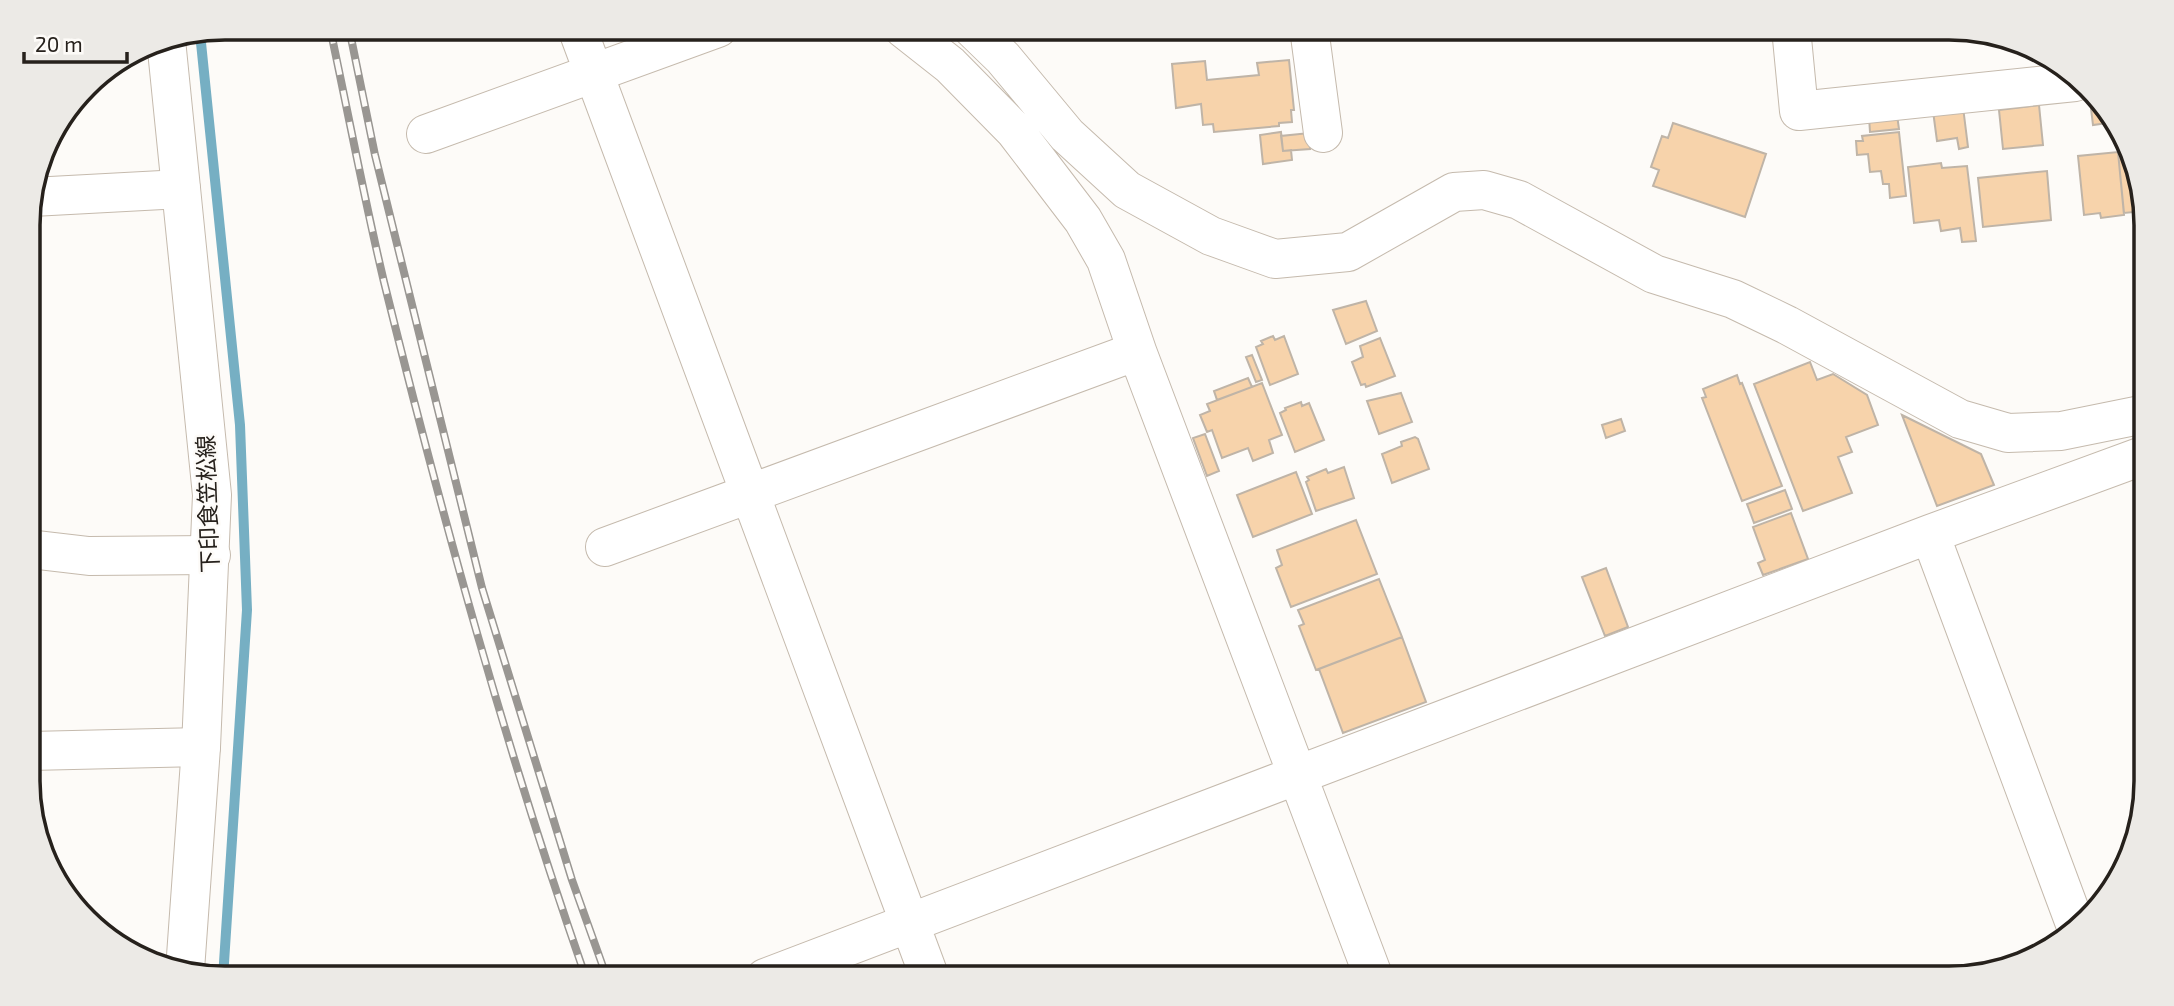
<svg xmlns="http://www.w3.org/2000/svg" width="2174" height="1006" font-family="'Exo 2','Noto Sans JP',sans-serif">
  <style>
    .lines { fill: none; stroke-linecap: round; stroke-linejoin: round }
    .stream { stroke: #76afc3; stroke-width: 10 }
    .building { fill: #f7d3ab; stroke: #bfb4a7; stroke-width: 2 }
    .minor-casing { stroke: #c5baad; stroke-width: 40 }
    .major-casing { stroke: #c5baad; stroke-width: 40 }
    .minor { stroke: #fff; stroke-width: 38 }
    .major { stroke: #fff; stroke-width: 38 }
    .rail-casing { stroke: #999692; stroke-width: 8 }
    .rail { stroke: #fdfbf8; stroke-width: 5; stroke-dasharray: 16; stroke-linecap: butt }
    .labels { text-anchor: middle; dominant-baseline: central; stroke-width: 5; stroke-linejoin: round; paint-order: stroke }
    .street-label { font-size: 23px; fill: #26211c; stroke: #fdfbf8 }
    .rim { fill: none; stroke: #26211c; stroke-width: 3.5 }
  </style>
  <rect width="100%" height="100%" fill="#fdfbf8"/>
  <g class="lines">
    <path class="stream" d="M 200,33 L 240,425 L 247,610 L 223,978"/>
  </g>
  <path class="building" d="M 1289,60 L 1294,110 L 1291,110 L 1292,122 L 1279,123 L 1279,126 L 1214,132 L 1213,124 L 1203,125 L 1201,104 L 1176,108 L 1172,64 L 1205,61 L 1207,80 L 1259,75 L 1257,63 Z
    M 2097,99 L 2105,106 L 2108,123 L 2093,125 L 2090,100 Z
    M 2039,105 L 2043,145 L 2003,149 L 1999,110 Z
    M 1963,107 L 1968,147 L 1959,149 L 1957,138 L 1937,141 L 1933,111 Z
    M 1897,115 L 1899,129 L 1870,132 L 1869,117 Z
    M 1673,123 L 1766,154 L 1745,217 L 1653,186 L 1659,170 L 1651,167 L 1662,136 L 1668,138 Z
    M 1281,132 L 1283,151 L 1291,150 L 1292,160 L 1263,164 L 1260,135 Z
    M 1899,132 L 1906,196 L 1890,198 L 1889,184 L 1883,184 L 1881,171 L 1870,172 L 1868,154 L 1857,155 L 1856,141 L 1863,141 L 1862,136 Z
    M 1309,133 L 1310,149 L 1283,151 L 1281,136 Z
    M 2118,152 L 2124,152 L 2144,200 L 2144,211 L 2124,213 Z
    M 2118,152 L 2124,215 L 2101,218 L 2100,213 L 2084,215 L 2078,156 Z
    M 1941,163 L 1942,168 L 1967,166 L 1976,241 L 1962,242 L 1960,228 L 1941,231 L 1939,220 L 1914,223 L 1908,167 Z
    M 2047,171 L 2051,220 L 1983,227 L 1978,178 Z
    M 1366,301 L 1377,331 L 1346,344 L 1333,310 Z
    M 1273,336 L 1275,340 L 1284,336 L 1298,374 L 1270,385 L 1256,347 L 1263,344 L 1261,341 Z
    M 1380,338 L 1395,376 L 1366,387 L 1365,384 L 1361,385 L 1352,362 L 1363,357 L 1360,346 Z
    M 1252,355 L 1262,380 L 1256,382 L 1246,357 Z
    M 1810,362 L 1817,380 L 1833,374 L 1867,395 L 1878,425 L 1846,437 L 1852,452 L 1838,457 L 1852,493 L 1803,511 L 1754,384 Z
    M 1737,375 L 1740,384 L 1742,383 L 1782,486 L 1742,501 L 1702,398 L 1706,397 L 1703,389 Z
    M 1248,378 L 1252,387 L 1217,400 L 1214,391 Z
    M 1262,383 L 1282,435 L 1269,440 L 1273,453 L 1253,461 L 1248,448 L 1222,458 L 1212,430 L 1207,432 L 1200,415 L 1210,411 L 1207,404 Z
    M 1401,393 L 1412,422 L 1379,434 L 1367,401 Z
    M 1301,402 L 1302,406 L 1309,403 L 1324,440 L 1295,452 L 1280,413 L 1286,410 L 1285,408 Z
    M 1902,415 L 1981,454 L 1994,485 L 1937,506 Z
    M 1621,419 L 1625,431 L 1606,438 L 1602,425 Z
    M 1205,434 L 1219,471 L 1207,476 L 1193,438 Z
    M 1415,437 L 1418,439 L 1429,469 L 1392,483 L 1382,454 L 1402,446 L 1401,442 Z
    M 1344,467 L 1354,498 L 1316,511 L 1306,482 L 1309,480 L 1307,477 L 1326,469 L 1328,473 Z
    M 1296,472 L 1312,514 L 1253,537 L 1237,495 Z
    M 1785,490 L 1792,509 L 1754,523 L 1747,504 Z
    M 1791,513 L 1808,559 L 1763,575 L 1758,563 L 1765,560 L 1753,527 Z
    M 1356,520 L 1377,574 L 1291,607 L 1276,568 L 1282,565 L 1277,550 Z
    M 1606,568 L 1628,627 L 1605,636 L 1582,577 Z
    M 1379,579 L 1402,637 L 1316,670 L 1299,626 L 1304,624 L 1298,610 Z
    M 1402,637 L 1426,702 L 1343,733 L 1319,669 Z"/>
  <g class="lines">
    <defs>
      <path id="minor" d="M 577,28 L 930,978
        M 903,28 L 950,65 L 1015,131 L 1083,220 L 1106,260 L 1137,351
        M 972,28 L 1003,58 L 1067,135 L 1127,190 L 1211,236 L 1275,259 L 1348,252 L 1454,192 L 1484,190 L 1519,200 L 1654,274 L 1733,299 L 1787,325 L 1960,419 L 2008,433 L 2061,431 L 2145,414
        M 1309,28 L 1323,133
        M 1791,28 L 1799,111 L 2075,82
        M 426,134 L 718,28
        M 32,197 L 181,189
        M 1930,534 L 2075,924
        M 605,547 L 1137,351 L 1374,978
        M 29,549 L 89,556 L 211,555
        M 30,751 L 201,747
        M 765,978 L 1930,534 L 2145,455"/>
      <path id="major" d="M 166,40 L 212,495 L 201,747 L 185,970"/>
    </defs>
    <use href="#minor" class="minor-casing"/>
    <use href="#major" class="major-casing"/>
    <use href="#minor" class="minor"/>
    <use href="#major" class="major"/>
    <defs>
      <path id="rail" d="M 330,28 C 348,112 364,198 384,282 C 442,516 506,750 586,978
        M 349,28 L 375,155 L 482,588 L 572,880 L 607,978"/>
    </defs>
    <use href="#rail" class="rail-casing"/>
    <use href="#rail" class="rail"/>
  </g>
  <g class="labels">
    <g class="street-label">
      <text transform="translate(207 504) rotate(-92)">下印食笠松線</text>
    </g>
  </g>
  <path d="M0 0H2174V1006H0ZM225 40H1949A185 185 0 0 1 2134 225V781A185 185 0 0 1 1949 966H225A185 185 0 0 1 40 781V225A185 185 0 0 1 225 40Z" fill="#eceae6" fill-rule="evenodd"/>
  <path class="rim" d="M225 40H1949A185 185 0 0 1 2134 225V781A185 185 0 0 1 1949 966H225A185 185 0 0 1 40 781V225A185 185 0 0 1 225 40Z"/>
  <path d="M24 52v10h103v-10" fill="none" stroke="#26211c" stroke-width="3.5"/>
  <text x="35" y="52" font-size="21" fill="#26211c" stroke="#fdfbf8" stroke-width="5" paint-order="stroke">20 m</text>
</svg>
